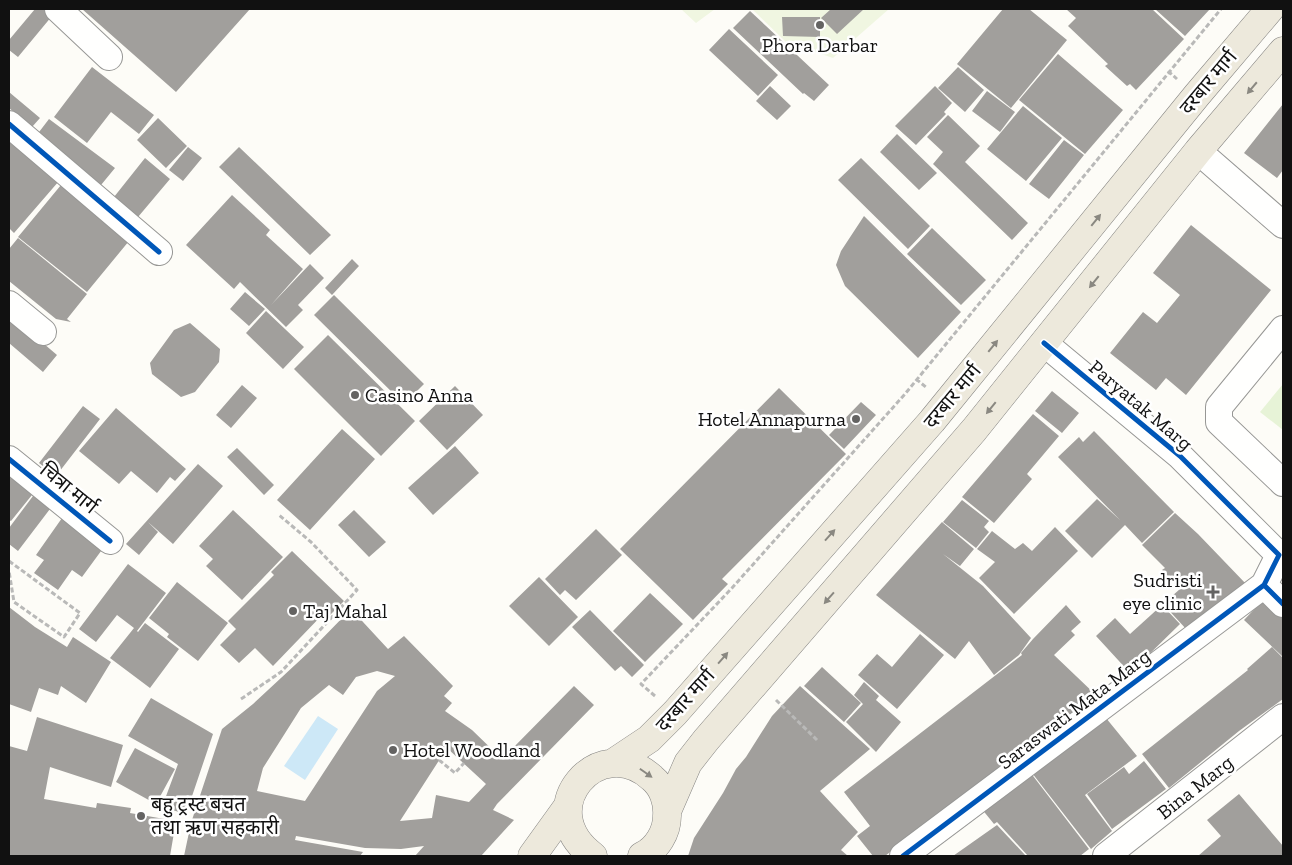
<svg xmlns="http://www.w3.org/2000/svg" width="1292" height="865" font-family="'Zilla Slab','Noto Sans Devanagari',serif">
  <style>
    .green { fill: #e7f3d7 }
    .pitch { fill: #f0f6e1 }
    .water { fill: #cde8f7 }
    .building { fill: #a19f9c; fill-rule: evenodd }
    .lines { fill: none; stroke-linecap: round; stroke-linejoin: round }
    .minor-casing { stroke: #979795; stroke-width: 28 }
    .major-casing { stroke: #858482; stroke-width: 29 }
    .path { stroke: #b9b9b8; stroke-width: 3; stroke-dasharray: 5 2.5; stroke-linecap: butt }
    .minor { stroke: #fffffe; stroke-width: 26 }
    .major { stroke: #ede9dc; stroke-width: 28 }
    .cycleway-casing { stroke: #fff; stroke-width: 8 }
    .cycleway { stroke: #0057b8; stroke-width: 5 }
    .oneway { fill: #8a8881 }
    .poi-dot { fill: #646362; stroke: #fff; stroke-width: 2 }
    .labels { text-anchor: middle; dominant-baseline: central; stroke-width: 5; stroke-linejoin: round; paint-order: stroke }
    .poi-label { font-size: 20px; fill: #111; stroke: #fff; text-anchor: start }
    .street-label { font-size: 20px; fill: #111; stroke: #fff }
  </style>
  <rect width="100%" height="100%" fill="#fdfcf7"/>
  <path class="green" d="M 1283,384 L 1283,430 L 1260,412 Z"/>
  <path class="pitch" d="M 681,9 L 715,9 L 696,23 Z
    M 752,9 L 889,9 L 833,58 L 786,42 Z"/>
  <path class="water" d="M 318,716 L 338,729 L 305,780 L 284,766 Z"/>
  <path class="building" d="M 35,9 L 43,9 L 52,16 L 18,57 L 9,50 L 9,40 Z
    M 82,9 L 250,9 L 176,92 Z
    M 831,9 L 864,9 L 837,34 L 821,18 Z
    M 1003,9 L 1029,9 L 1067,40 L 1011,108 L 957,64 Z
    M 1066,9 L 1152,9 L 1184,39 L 1136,90 L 1130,84 L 1127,86 L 1105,66 L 1108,64 L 1068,26 L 1076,18 Z
    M 1155,9 L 1210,9 L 1185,36 Z
    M 750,11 L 829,85 L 814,101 L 804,93 L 803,94 L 733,28 Z
    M 782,17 L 820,17 L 820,37 L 783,36 Z
    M 729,29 L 778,75 L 758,96 L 709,50 Z
    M 1058,54 L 1123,110 L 1085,154 L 1019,100 Z
    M 92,67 L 154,115 L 139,134 L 111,112 L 87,143 L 54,117 Z
    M 958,67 L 984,90 L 965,112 L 938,88 Z
    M 770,86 L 791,106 L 777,120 L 756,101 Z
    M 935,86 L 952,103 L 944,112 L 946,114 L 916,145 L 895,126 Z
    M 987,91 L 1015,112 L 1000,132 L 972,111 Z
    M 9,92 L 40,118 L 32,127 L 9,108 Z
    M 1283,104 L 1283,170 L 1277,178 L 1244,153 Z
    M 1023,106 L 1062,138 L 1026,181 L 987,149 Z
    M 948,115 L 980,146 L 965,162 L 1028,223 L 1012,240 L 933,164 L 943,152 L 927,137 Z
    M 158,118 L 187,146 L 166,168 L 137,140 Z
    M 49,119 L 115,168 L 101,185 L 36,136 Z
    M 897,134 L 937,173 L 919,190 L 880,152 Z
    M 9,138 L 59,181 L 14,233 L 9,228 Z
    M 1064,140 L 1084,155 L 1049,199 L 1029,184 Z
    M 188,147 L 202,158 L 183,181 L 169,170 Z
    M 239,147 L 331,235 L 310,255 L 219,167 Z
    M 145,158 L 170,179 L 138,217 L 114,197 Z
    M 861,158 L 930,226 L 908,249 L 838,180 Z
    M 61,185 L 129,241 L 87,292 L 18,237 Z
    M 232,195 L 270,230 L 266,235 L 303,269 L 271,305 L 310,264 L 324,278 L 298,305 L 303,310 L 286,327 L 240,282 L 234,289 L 186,245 Z
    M 864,216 L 961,312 L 918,358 L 845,286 L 836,265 L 841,251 Z
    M 1191,225 L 1271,290 L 1186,395 L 1166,378 L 1156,390 L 1110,353 L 1143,312 L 1157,323 L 1180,295 L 1153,273 Z
    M 932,228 L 986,280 L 961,305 L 907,254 Z
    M 18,238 L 87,294 L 67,319 L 71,322 L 56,319 L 9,281 L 9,249 Z
    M 352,259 L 359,266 L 332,295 L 325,288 Z
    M 245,292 L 265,309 L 249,326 L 230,309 Z
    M 334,295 L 424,384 L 404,404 L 314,315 Z
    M 266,311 L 304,347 L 283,369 L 246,333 Z
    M 9,314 L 57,355 L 43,372 L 9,343 Z
    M 190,323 L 220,349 L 219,362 L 195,392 L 181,397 L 152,374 L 150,363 L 174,330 Z
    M 328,335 L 415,421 L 381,456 L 294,369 Z
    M 242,385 L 257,398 L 231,428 L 216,415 Z
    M 455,386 L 483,415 L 447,450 L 419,421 Z
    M 779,388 L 846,454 L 722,579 L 728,584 L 693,620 L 620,549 Z
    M 1052,391 L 1079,413 L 1062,433 L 1035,411 Z
    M 861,402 L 876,415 L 844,449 L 829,435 Z
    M 83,406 L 100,419 L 56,476 L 39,463 Z
    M 116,408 L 186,469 L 175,481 L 170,477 L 157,493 L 131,471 L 119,484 L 79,451 Z
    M 1033,414 L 1059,436 L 1027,474 L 1032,479 L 994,523 L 962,497 Z
    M 342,429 L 375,459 L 310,530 L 277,500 Z
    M 1094,431 L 1174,512 L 1142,543 L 1125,525 L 1092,558 L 1065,531 L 1097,499 L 1120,520 L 1058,457 L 1079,437 L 1083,442 Z
    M 455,446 L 479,473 L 433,515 L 408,488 Z
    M 237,448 L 274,485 L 264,495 L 227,457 Z
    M 198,464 L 223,486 L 173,544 L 148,522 L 158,532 L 139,555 L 126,544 Z
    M 9,468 L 36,490 L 11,521 L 9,520 Z
    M 36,492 L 53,505 L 18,551 L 9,544 L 9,528 Z
    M 962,500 L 989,521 L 984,527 L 989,532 L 976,548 L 943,522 Z
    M 233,510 L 283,557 L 242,600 L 206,566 L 213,559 L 199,546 Z
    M 354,510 L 386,542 L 369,557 L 338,525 Z
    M 1175,513 L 1198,534 L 1247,585 L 1187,630 L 1163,604 L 1180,589 L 1162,570 L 1165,568 L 1142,545 Z
    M 62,518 L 104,547 L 82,577 L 72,570 L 58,590 L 34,573 L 44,560 L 36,555 Z
    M 942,522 L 974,549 L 960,566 L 943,554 L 983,586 L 1031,638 L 1019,655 L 994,675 L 969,641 L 955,659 L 876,595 Z
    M 1055,527 L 1078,551 L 1014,614 L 979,578 L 995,562 L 977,549 L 992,531 L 1015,549 L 1023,543 L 1032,551 Z
    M 596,529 L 622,555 L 576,600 L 565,590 L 560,595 L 545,579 Z
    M 292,551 L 344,601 L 329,616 L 325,612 L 273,666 L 255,648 L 239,663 L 220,645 L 236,629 L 228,621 L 274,575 L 271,572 Z
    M 128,564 L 166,593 L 137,631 L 138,632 L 145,623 L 179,649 L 150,688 L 110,658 L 134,628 L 117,615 L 96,642 L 79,629 Z
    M 539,577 L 578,617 L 549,646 L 509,606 Z
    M 177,582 L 228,623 L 198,661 L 167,637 L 169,634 L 149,618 Z
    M 650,593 L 683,624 L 645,662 L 613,631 Z
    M 1265,598 L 1283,615 L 1283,657 L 1244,620 Z
    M 1066,605 L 1081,622 L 1071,631 L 1075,635 L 1054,655 L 1098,697 L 1071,717 L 1069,715 L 885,856 L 873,856 L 857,836 L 870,826 L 844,792 L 1022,655 L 1021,653 L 1033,639 Z
    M 1162,605 L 1180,624 L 1130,673 L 1096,636 L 1115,618 L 1130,634 Z
    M 9,607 L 35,627 L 67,647 L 73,637 L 111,662 L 86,703 L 61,686 L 58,695 L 39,688 L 31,712 L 9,704 Z
    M 351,609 L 388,649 L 404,636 L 453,686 L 444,696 L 452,703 L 445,711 L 472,730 L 502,759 L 574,686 L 594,705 L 497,804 L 493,810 L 514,820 L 481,856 L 415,856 L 424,846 L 401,849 L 365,848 L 296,836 L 295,840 L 363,852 L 360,856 L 184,856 L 191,823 L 222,729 L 253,704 L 309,652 ZM 377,671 L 395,676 L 377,691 L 305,801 L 257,791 L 263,768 L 301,708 L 329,685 L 343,695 L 356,677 ZM 447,748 L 486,784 L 469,802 L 436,795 L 432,818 L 400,821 Z
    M 590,610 L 644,665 L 632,677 L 621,666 L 615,671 L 572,627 Z
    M 920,634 L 944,655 L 897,709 L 858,675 L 877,654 L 892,667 Z
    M 1272,647 L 1283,658 L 1283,699 L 1239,731 L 1222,710 L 1239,731 L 1169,788 L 1142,754 L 1248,670 L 1247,669 Z
    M 822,667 L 861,703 L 844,722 L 804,686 Z
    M 864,682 L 879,696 L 876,700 L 901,722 L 876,752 L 846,722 L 863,704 L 854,695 Z
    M 800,686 L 870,749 L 820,791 L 858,832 L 841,850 L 848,856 L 688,856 L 694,838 L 723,793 L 736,769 L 746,757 L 772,716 Z
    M 151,698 L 213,734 L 186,814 L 162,807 L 178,764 L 128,736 Z
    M 37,717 L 123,745 L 111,787 L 50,767 L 44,799 L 96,808 L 97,803 L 131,808 L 130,813 L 176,821 L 170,856 L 9,856 L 9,746 L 27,751 Z
    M 1106,718 L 1137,756 L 1085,795 L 1112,831 L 1091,849 L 1032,773 Z
    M 135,748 L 175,769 L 156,804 L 116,782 Z
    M 1144,761 L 1166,789 L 1112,829 L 1087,794 L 1124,767 L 1129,774 Z
    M 1030,772 L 1089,849 L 1080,856 L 1028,856 L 997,822 L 994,824 L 981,808 Z
    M 1239,794 L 1283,846 L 1283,856 L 1198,856 L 1221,836 L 1207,820 Z
    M 997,825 L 1026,856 L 953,856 Z"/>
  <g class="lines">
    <defs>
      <path id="minor" d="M 58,9 L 109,57
        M 9,124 L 159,252
        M 1198,151 L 1283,225
        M 9,304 L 43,332
        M 1283,329 L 1219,407 L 1219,422 L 1283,483
        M 1044,343 L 1180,456 L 1279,555 L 1264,585 L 1283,604
        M 9,459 L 110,541
        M 903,856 L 1264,585
        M 1106,856 L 1283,717"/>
      <path id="major" d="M 613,763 L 649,739 L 675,713 L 932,421 L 1197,95 L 1270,9
        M 668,809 L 688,763 L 706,740 L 974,430 L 1198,151 L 1283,51
        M 532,856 L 568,806
        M 593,856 C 530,809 599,730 652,778 C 663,787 668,802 667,816 C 667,832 657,849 642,856"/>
    </defs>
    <use href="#minor" class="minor-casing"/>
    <use href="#major" class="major-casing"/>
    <path class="path" d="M 1168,71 L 1177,79
      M 916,379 L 927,388
      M 9,561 L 80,613 L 64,637 L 14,602 L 9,571
      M 655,696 L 641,684 L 732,588 L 905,394 L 1221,9
      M 241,699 L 281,672 L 357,590 L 311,542 L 279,515
      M 776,700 L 817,740
      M 439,760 L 455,773 L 464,763"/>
    <use href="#minor" class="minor"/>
    <use href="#major" class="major"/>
    <defs>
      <path id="cycleway" d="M 9,124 L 159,252
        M 1044,343 L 1180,456 L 1279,555 L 1264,585 L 1283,604
        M 9,459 L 110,541
        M 903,856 L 1264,585"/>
    </defs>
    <use href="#cycleway" class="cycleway-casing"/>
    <use href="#cycleway" class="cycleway"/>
  </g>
  <defs><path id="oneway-solid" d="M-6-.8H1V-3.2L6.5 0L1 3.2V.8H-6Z" transform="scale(1.25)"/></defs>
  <g class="oneway">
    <use href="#oneway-solid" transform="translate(1252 88) rotate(130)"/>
    <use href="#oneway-solid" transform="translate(1096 220) rotate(-51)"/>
    <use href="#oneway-solid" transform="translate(1094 282) rotate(129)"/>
    <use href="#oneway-solid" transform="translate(993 346) rotate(-51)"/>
    <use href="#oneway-solid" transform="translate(991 408) rotate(129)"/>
    <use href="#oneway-solid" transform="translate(830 535) rotate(-48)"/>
    <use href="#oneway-solid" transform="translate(829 598) rotate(131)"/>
    <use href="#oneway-solid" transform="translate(723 658) rotate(-49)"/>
    <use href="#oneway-solid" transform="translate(646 773) rotate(35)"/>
  </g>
  <g class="poi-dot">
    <circle cx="820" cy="25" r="5"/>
    <circle cx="355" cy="395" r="5"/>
    <circle cx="856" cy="419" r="5"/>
    <path d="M1210.5 584.5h5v5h5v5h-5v5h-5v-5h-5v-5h5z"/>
    <circle cx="293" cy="611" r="5"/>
    <circle cx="393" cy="750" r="5"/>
    <circle cx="141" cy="816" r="5"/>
  </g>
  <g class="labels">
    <g class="poi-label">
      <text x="820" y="45" text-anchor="middle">Phora Darbar</text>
      <text x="365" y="395">Casino Anna</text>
      <text x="846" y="419" text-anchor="end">Hotel Annapurna</text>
      <text x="1202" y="580" text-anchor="end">Sudristi<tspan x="1202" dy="23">eye clinic</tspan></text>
      <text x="303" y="611">Taj Mahal</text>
      <text x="403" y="750">Hotel Woodland</text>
      <text x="151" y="804">बहु ट्रस्ट बचत<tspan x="151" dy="23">तथा ऋण सहकारी</tspan></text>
    </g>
    <g class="street-label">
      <text transform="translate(1208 82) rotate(-50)">दरबार मार्ग</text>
      <text transform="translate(952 396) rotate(-50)">दरबार मार्ग</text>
      <text transform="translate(1141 405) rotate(40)">Paryatak Marg</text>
      <text transform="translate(69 488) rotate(39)">चित्रा मार्ग</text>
      <text transform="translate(685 700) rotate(-48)">दरबार मार्ग</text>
      <text transform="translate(1074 709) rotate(-37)">Saraswati Mata Marg</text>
      <text transform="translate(1195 787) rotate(-38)">Bina Marg</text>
    </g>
  </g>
  <rect width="1292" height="865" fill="none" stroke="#111111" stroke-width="20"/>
</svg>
